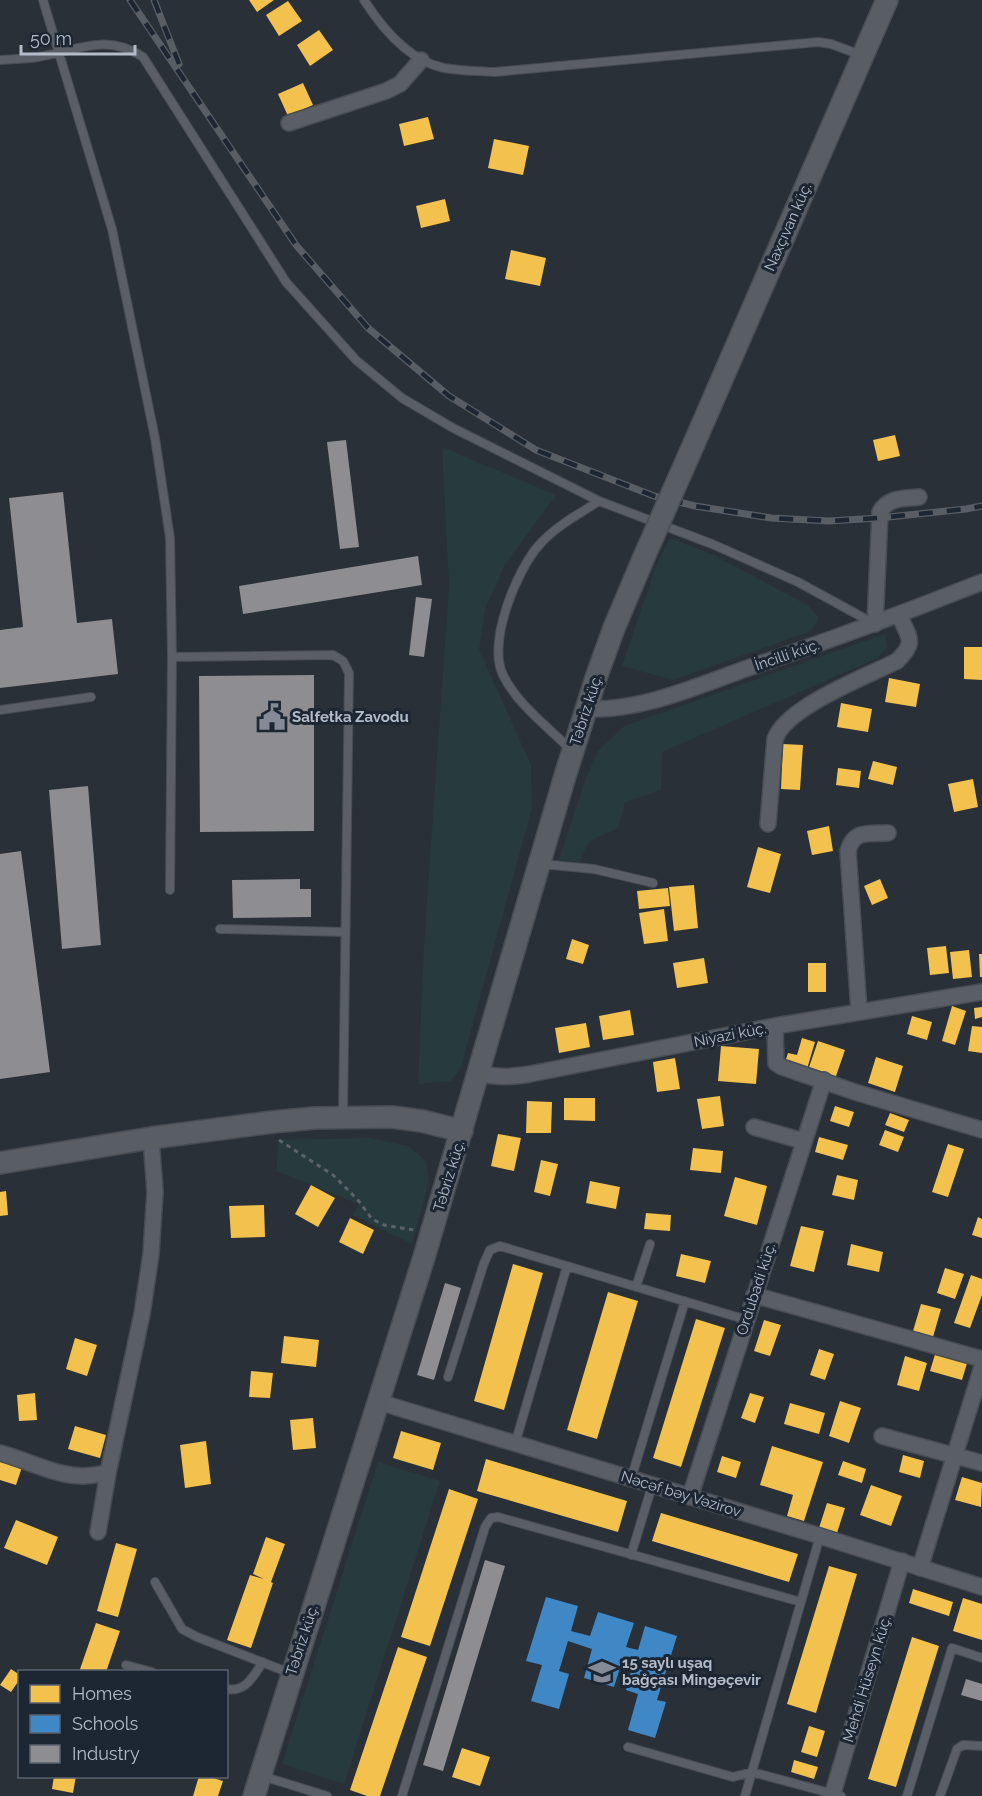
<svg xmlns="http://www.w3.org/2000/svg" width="982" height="1796" font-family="Raleway,sans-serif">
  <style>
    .green { fill: #273a3e }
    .homes { fill: #f2c14e }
    .schools { fill: #3f88c5 }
    .industry { fill: #8d8d92 }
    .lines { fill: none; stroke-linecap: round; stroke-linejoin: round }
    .lane-casing { stroke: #484c53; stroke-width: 10 }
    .street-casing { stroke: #484c53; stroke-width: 18 }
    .secondary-casing { stroke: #484c53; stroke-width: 24 }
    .path { stroke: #5d636a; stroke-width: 3; stroke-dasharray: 4.5 4.5; stroke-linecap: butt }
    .lane { stroke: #5a5e66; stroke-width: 8 }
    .street { stroke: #5a5e66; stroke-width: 15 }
    .secondary { stroke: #595d64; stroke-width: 21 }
    .rail-casing { stroke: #595d64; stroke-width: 7 }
    .rail { stroke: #1d2633; stroke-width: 4.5; stroke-dasharray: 14; stroke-linecap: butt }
    .secondary-bridge-casing { stroke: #484c53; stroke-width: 24; stroke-linecap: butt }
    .secondary-bridge { stroke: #595d64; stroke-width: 21 }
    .labels { text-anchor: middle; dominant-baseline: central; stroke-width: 6; stroke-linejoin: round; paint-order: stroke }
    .street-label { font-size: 15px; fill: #b4bcc9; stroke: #1d2633 }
    .poi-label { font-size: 15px; font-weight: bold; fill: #b4bcc9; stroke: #1d2633; text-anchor: start }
  </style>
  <rect width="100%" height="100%" fill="#2a3038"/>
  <path class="green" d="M 442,447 L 556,495 L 504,566 L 485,610 L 479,649 L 531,765 L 532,808 L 461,1067 L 451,1081 L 418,1084 L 424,945 L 449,586 Z
    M 670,538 L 714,555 L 809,606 L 819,618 L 811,631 L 673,680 L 622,666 L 657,563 Z
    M 885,634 L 887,647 L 878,658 L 662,752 L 661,790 L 625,802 L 618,828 L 590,841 L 579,862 L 559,860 L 588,773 L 598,751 L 624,726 Z
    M 370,1138 L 408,1146 L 426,1161 L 429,1181 L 412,1244 L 353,1215 L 359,1204 L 276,1171 L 279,1140 Z
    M 378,1462 L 440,1481 L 344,1784 L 282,1764 Z"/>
  <path class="homes" d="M 249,0 L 274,0 L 257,12 Z
    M 288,1 L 302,21 L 279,36 L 266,15 Z
    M 319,30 L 333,50 L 310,66 L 297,45 Z
    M 303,83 L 313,105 L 288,116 L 278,94 Z
    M 428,117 L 434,139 L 404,146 L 399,124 Z
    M 494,139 L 529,146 L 523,175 L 488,168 Z
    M 445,199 L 450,221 L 421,228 L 416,206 Z
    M 511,250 L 546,258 L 540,286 L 505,279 Z
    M 895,435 L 900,456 L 878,461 L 873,440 Z
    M 964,647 L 982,647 L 982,680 L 964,679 Z
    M 889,678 L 920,684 L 916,707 L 885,702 Z
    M 841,703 L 872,709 L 868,732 L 837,727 Z
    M 783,744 L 803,745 L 800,790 L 781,789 Z
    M 873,761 L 897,767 L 893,785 L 868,779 Z
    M 838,768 L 861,771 L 859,788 L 836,785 Z
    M 973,779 L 978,807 L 954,812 L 948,784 Z
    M 829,826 L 833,851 L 812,855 L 807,831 Z
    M 758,847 L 781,854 L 770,893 L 747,887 Z
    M 880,879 L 888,898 L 872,905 L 864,886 Z
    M 694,885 L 698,928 L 674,931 L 669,887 Z
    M 668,888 L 670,906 L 639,909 L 637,891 Z
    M 664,909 L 668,941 L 644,944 L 639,913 Z
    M 572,939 L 589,945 L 583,964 L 566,959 Z
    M 946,946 L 949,973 L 930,975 L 927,948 Z
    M 969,950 L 972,977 L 953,979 L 950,952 Z
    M 979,954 L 982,954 L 982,977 L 980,977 Z
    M 704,958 L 708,983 L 677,988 L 673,963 Z
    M 808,963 L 826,963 L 826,992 L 808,992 Z
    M 952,1006 L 966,1011 L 955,1045 L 942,1041 Z
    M 982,1007 L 982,1017 L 975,1019 L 974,1008 Z
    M 630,1010 L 634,1035 L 603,1040 L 599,1016 Z
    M 912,1016 L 932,1022 L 927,1040 L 907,1034 Z
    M 586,1023 L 590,1047 L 559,1053 L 555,1028 Z
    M 972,1026 L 982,1027 L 982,1053 L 968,1051 Z
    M 802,1038 L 815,1042 L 807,1069 L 785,1062 L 788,1053 L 797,1055 Z
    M 818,1041 L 845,1050 L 835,1079 L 808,1070 Z
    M 721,1046 L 759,1049 L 756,1084 L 718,1081 Z
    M 876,1057 L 903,1066 L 895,1092 L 868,1083 Z
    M 675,1058 L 680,1089 L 657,1092 L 653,1062 Z
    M 720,1096 L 724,1126 L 702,1129 L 697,1099 Z
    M 564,1098 L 595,1098 L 595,1121 L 564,1120 Z
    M 527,1101 L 552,1102 L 551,1133 L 526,1133 Z
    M 835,1106 L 854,1112 L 849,1127 L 830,1121 Z
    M 890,1113 L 909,1120 L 904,1132 L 885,1125 Z
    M 885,1130 L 904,1137 L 898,1152 L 879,1145 Z
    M 498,1134 L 521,1138 L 514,1171 L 491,1166 Z
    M 819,1137 L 848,1145 L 843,1160 L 815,1152 Z
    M 948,1144 L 964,1149 L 948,1197 L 932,1192 Z
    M 693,1148 L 723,1151 L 721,1173 L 690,1170 Z
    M 541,1160 L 558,1164 L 550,1196 L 534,1192 Z
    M 837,1175 L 858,1180 L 854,1200 L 832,1195 Z
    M 735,1177 L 767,1186 L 757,1225 L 724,1216 Z
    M 590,1181 L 620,1187 L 616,1209 L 586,1203 Z
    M 311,1185 L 335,1198 L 318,1227 L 295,1214 Z
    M 6,1191 L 8,1215 L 0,1216 L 0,1192 Z
    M 264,1205 L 265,1237 L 231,1238 L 229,1206 Z
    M 646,1213 L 671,1215 L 670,1231 L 644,1229 Z
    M 978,1217 L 982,1219 L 982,1238 L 972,1235 Z
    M 350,1218 L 374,1230 L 363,1254 L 339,1242 Z
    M 801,1226 L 824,1231 L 814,1272 L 790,1266 Z
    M 851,1244 L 883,1252 L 879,1272 L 847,1265 Z
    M 681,1254 L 711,1261 L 705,1283 L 676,1276 Z
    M 513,1264 L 543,1273 L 504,1410 L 474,1401 Z
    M 945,1268 L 964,1274 L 955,1299 L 937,1293 Z
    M 971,1275 L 982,1279 L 982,1295 L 970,1328 L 954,1323 Z
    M 608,1292 L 638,1301 L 597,1439 L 567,1430 Z
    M 921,1304 L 941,1309 L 933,1337 L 913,1331 Z
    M 696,1319 L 725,1328 L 681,1467 L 653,1458 Z
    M 764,1320 L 781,1325 L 770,1356 L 754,1351 Z
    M 284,1336 L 319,1340 L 316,1367 L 281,1363 Z
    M 75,1338 L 97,1345 L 87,1376 L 66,1369 Z
    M 819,1349 L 834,1354 L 825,1380 L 810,1375 Z
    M 936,1351 L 968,1360 L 962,1380 L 930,1371 Z
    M 905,1356 L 927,1363 L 919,1391 L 897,1385 Z
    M 251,1371 L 273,1373 L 270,1398 L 249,1397 Z
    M 35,1393 L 37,1420 L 19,1421 L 17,1395 Z
    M 750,1393 L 764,1397 L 755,1423 L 741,1418 Z
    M 840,1401 L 861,1408 L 849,1443 L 829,1436 Z
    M 790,1403 L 825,1413 L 819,1434 L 784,1424 Z
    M 313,1418 L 316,1448 L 293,1450 L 290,1420 Z
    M 75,1426 L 106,1435 L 100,1458 L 68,1449 Z
    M 401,1431 L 441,1443 L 433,1470 L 393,1458 Z
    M 206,1441 L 211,1484 L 185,1488 L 180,1445 Z
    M 772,1446 L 823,1462 L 804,1521 L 787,1516 L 793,1495 L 760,1485 Z
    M 903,1455 L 924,1461 L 920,1478 L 899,1472 Z
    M 722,1456 L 741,1462 L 736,1478 L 717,1472 Z
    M 486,1459 L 627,1501 L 618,1532 L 477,1491 Z
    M 0,1460 L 22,1467 L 16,1485 L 0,1480 Z
    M 843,1461 L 866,1469 L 862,1483 L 838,1475 Z
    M 962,1477 L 982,1483 L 981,1507 L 955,1500 Z
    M 871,1485 L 902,1496 L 891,1526 L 860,1515 Z
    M 449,1489 L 478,1499 L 430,1646 L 401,1637 Z
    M 827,1503 L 845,1508 L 837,1533 L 819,1528 Z
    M 661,1513 L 798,1554 L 789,1582 L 652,1541 Z
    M 16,1520 L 58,1537 L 47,1565 L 4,1548 Z
    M 266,1537 L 285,1544 L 271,1582 L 273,1583 L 251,1648 L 227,1640 L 250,1575 L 264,1579 L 253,1574 Z
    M 116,1543 L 137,1549 L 118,1617 L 97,1611 Z
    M 829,1566 L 857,1574 L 816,1713 L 787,1704 Z
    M 913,1589 L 953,1602 L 949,1616 L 909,1603 Z
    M 963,1598 L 982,1604 L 982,1640 L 953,1631 Z
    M 96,1623 L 120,1631 L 106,1672 L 79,1672 Z
    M 912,1637 L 939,1646 L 896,1787 L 868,1779 Z
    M 398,1647 L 427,1657 L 380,1796 L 367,1796 L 350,1790 Z
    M 11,1669 L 20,1675 L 20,1679 L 11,1692 L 0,1685 Z
    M 809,1726 L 825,1731 L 817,1757 L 801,1752 Z
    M 462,1748 L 490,1757 L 480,1786 L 452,1777 Z
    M 794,1760 L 818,1767 L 814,1779 L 791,1772 Z
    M 54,1776 L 76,1776 L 73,1793 L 52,1789 Z
    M 199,1776 L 207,1776 L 223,1781 L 218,1796 L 193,1796 Z"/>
  <path class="schools" d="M 546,1597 L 578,1606 L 571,1631 L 590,1636 L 598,1612 L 634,1623 L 626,1647 L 638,1650 L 645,1626 L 677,1636 L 657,1700 L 666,1702 L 655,1738 L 628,1730 L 638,1694 L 626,1690 L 634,1661 L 623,1658 L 614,1687 L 584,1678 L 592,1649 L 568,1641 L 559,1671 L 569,1674 L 559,1709 L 531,1701 L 542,1665 L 526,1661 Z"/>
  <path class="industry" d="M 346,440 L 359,547 L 340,549 L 327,442 Z
    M 63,492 L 77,623 L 112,619 L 118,674 L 0,688 L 0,630 L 23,627 L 9,498 Z
    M 418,556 L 422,585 L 243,614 L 239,586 Z
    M 416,597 L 432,599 L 424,657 L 409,655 Z
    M 314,675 L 314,831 L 200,832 L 199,676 Z
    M 88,786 L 101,945 L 62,949 L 49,790 Z
    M 21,851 L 50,1072 L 0,1079 L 0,854 Z
    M 300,879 L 300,889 L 311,889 L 311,917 L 233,918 L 232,880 Z
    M 445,1283 L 461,1288 L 434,1380 L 417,1375 Z
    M 485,1560 L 505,1566 L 443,1771 L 423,1765 Z
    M 966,1679 L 982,1684 L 982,1701 L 961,1695 Z"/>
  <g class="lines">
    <defs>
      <path id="lane" d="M 43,0 L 112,229 L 155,438 L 170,538 L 172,657 L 170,890
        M 364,0 C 382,28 410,61 444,68 C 461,71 478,71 495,72 L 818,42 L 831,44 L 861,55
        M 0,60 C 12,59 25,59 38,57 C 76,51 106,32 143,57 L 286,282 L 356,360 L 402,398 L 453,428 L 599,501
        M 172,657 L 333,655 L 343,661 L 349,673 L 343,1116
        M 0,710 L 91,697
        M 570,749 C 547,726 517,704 503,675 C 487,642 517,569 540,544 C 556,526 579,514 599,501 L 712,544 L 798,582 L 873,623
        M 541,864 L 594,869 L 653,883
        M 220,929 L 345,932
        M 636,1287 L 650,1244
        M 448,1377 L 484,1263 L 490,1250 L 500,1246 L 747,1320
        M 515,1444 L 567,1266
        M 631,1479 L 685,1301
        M 631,1555 L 652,1486
        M 155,1582 L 182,1629 L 197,1637 L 290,1673
        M 126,1665 L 152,1672
        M 226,1689 C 246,1693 253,1676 263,1662
        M 628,1747 L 733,1777 L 752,1772 L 841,1796
        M 262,1776 L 327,1796
        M 402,1796 L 485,1527 L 491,1518 L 498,1517 L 801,1602
        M 745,1796 L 820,1536
        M 907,1796 L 952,1648 L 982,1658
        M 940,1796 L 957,1749 L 963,1745 L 982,1746"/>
      <path id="street" d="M 289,123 L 386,91 L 400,84 L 421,60
        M 875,624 L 880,512 C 888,497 904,499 919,497
        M 587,709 C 641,711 695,687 745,669 C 825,642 904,613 982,582
        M 768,824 L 775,739 C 786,707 865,677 897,661 C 917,642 909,638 899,615
        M 859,1011 L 848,851 C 854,829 869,834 888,833
        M 775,1026 L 776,1063 L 782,1067 L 855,1092 L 982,1130
        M 479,1073 C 497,1078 512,1077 530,1074 L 775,1026 L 982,992
        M 754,1127 L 803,1141
        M 754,1295 L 982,1359
        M 379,1402 L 820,1536 L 982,1587
        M 882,1436 L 982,1463
        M 0,1453 C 27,1460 55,1476 84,1476 C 92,1476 100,1474 108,1473
        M 690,1497 L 824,1080
        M 98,1532 L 108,1473 L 142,1314 L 151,1254 L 155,1192 L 151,1138
        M 920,1568 L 982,1367
        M 832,1796 L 902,1561"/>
      <path id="secondary" d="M 689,455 L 887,0
        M 0,1163 L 151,1138 L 272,1122 L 315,1118 L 392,1117 L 422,1121 L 462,1131
        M 254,1796 L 425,1254 L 565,776 L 597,675 L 614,628 L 644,557"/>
    </defs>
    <use href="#lane" class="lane-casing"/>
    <use href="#street" class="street-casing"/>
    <use href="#secondary" class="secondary-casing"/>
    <path class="path" d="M 279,1140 L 333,1175 L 358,1200 L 372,1219 L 384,1225 L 414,1230"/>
    <use href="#lane" class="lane"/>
    <use href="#street" class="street"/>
    <use href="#secondary" class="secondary"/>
    <defs>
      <path id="rail" d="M 130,0 L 296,245 L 368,328 L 449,396 L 536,450 L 654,496 L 695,506 L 771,518 L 829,521 L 879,518 L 966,509 L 982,506
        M 154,0 L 179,64"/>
    </defs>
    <use href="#rail" class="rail-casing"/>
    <use href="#rail" class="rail"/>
    <defs>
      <path id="secondary-bridge" d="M 644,557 L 689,455"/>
    </defs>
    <use href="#secondary-bridge" class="secondary-bridge-casing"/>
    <use href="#secondary-bridge" class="secondary-bridge"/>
  </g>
  <defs>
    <symbol id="civic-bare" viewBox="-9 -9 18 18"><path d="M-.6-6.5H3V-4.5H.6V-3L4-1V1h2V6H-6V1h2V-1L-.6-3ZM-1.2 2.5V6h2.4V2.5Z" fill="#848b96" stroke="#1d2633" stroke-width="2.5" paint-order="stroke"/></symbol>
    <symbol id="school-bare" viewBox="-9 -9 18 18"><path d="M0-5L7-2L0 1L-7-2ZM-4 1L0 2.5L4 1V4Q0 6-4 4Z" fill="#848b96" stroke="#1d2633" stroke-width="2.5" paint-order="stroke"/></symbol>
  </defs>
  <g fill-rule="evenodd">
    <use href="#civic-bare" x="253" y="698" width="38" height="38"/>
    <use href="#school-bare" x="583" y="1653" width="38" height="38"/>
  </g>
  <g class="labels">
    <g class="street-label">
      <text transform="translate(788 227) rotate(-66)">Naxçıvan küç.</text>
      <text transform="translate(787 655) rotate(-19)">İncilli küç.</text>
      <text transform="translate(586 710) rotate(-72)">Təbriz küç.</text>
      <text transform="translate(730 1035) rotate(-11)">Niyazi küç.</text>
      <text transform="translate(449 1176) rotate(-73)">Təbriz küç.</text>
      <text transform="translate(756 1289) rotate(-72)">Ordubadi küç.</text>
      <text transform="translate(681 1494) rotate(17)">Nəcəf bəy Vəzirov</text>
      <text transform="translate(302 1640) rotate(-72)">Təbriz küç.</text>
      <text transform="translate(867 1679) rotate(-73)">Mehdi Hüseyn küç.</text>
    </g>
    <g class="poi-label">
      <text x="292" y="717">Salfetka Zavodu</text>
      <text x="622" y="1663">15 saylı uşaq<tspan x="622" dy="17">bağçası Mingəçevir</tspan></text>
    </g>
  </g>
  <rect x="18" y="1670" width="210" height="108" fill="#1d2633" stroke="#59626f" stroke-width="1.5"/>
  <rect x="30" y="1685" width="30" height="18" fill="#f2c14e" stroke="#59626f" stroke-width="1.5"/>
  <text x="72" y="1700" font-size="18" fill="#b4bcc9">Homes</text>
  <rect x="30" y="1715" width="30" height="18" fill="#3f88c5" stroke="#59626f" stroke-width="1.5"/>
  <text x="72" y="1730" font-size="18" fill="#b4bcc9">Schools</text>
  <rect x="30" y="1745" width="30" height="18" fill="#8d8d92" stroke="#59626f" stroke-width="1.5"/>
  <text x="72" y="1760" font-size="18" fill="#b4bcc9">Industry</text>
  <path d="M21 45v9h114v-9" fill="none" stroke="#b4bcc9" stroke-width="3"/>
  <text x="30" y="45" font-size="18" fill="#b4bcc9" stroke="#1d2633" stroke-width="4.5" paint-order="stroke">50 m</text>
</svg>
